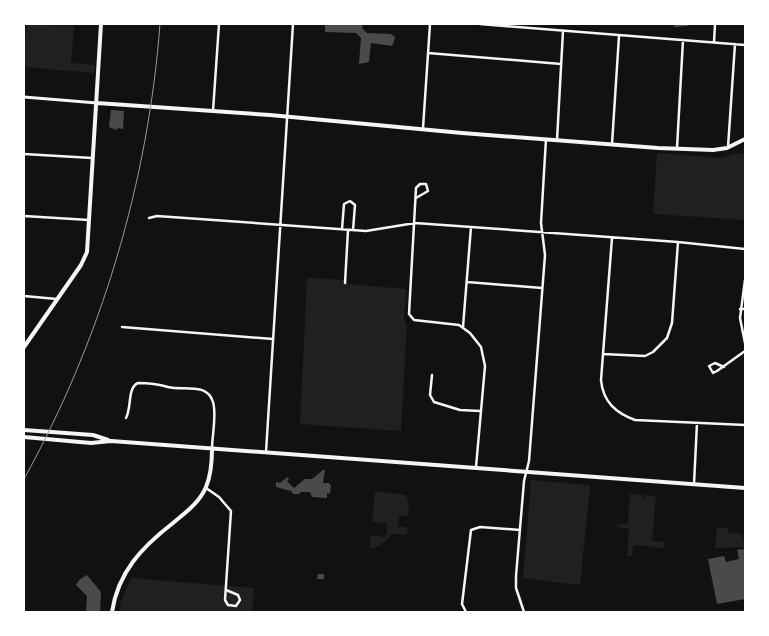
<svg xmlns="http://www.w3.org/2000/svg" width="769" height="636" font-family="Cabin,sans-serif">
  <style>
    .green { fill: #202020 }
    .building { fill: #4a4a4a }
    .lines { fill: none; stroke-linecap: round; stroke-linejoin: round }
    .minor { stroke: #f5f5f5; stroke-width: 2.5 }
    .tertiary { stroke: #f5f5f5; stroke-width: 3 }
    .secondary { stroke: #f5f5f5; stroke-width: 4 }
    .rail { stroke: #9a9a9a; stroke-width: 1 }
  </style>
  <rect width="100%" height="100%" fill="#111"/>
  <path class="green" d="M 27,24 L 74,26 L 71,63 L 95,65 L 94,73 L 24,67 L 24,34 L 26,34 Z
    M 657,153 L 721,158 L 737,153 L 745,154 L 745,220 L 653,214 Z
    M 307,278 L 347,280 L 348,284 L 406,289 L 404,320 L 407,324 L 401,431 L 300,424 Z
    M 531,480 L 590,485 L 580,585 L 523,578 Z
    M 375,491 L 406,495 L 409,505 L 408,516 L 399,515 L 398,526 L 408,528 L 407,534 L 390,534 L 389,538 L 378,547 L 375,545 L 375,548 L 357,547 L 370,547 L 371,536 L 386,537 L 387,523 L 372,522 Z
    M 630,494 L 642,495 L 642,499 L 644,500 L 645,495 L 656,496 L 652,541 L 664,542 L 664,548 L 633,545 L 632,556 L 627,556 L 629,529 L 617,527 L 617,524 L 628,524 Z
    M 717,527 L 728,528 L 728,533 L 742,534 L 745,547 L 715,548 Z
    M 131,578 L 254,588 L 252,612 L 119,612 L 121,601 Z"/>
  <path class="building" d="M 325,24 L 363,24 L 362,28 L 367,33 L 391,34 L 395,37 L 394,41 L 392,46 L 371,43 L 369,62 L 359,64 L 361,38 L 356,33 L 325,32 Z
    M 675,24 L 688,24 L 688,26 L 674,27 Z
    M 111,110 L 124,111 L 123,129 L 117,128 L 117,130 L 109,127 Z
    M 323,470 L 325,470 L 323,483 L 329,483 L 331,486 L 330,494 L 327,493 L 327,498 L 312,497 L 310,492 L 300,492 L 300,494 L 293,494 L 291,491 L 276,487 L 276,482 L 280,483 L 287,477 L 289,479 L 287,481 L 294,488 L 305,479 L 312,479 Z
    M 745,549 L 745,599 L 717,604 L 708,559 L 724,556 L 726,562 L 739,559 L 737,550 Z
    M 318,574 L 324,574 L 324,579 L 317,579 Z
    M 87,575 L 101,592 L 100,612 L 86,612 L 87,596 L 76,585 L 79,580 Z"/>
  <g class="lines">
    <path class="minor" d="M 480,24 L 745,45
      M 714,42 L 715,24
      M 428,53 L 561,64
      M 213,111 L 219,24
      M 423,128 L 430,24
      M 557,140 L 563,31
      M 612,144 L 619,36
      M 728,147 L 735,44
      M 677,148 L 683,40
      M 24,154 L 92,158
      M 416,198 L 428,191 L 426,184 L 420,184 L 416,188 L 409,314 L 414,320 L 459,325 L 470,333 L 481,347 L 485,366 L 476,467
      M 24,216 L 89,220
      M 149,218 L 157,216 L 366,231 L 415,223 L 678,242 L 745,249
      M 342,229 L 344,204 L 350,201 L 355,205 L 353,230
      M 612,238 L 601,380 C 603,402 616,413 635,420 L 745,425
      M 745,280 L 740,318 L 745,343
      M 467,282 L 542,288
      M 345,283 L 348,230
      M 24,296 L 57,299
      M 740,309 L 745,309
      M 122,327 L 273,339
      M 463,327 L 471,227
      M 603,354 L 645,356 L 653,352 L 667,338 L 672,323 L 678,242
      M 724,367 L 715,363 L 709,366 L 713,373 L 717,371 L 745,351
      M 432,375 L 430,395 L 434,402 L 460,410 L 480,411
      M 126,418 C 132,407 127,388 138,383 C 149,383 158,384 168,387 C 183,391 207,382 213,402 C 217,415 212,435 212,449
      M 266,452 L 293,24
      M 694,484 L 697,423
      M 206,488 L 219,497 L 231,511 L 225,600 L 228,605 L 236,606 L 240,600 L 238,595 L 226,590
      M 466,612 L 462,604 L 471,530 L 480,527 L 520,530
      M 524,612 L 516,588 L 516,576 L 524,481 L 529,461 L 545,255 L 541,223 L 546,139"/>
    <path class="tertiary" d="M 24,97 L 97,103"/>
    <path class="secondary" d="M 97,103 L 270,115 L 462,133 L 658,148 L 713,150 L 727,148 L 745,139
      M 24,347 L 81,265 L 87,252 L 101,24
      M 24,430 L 93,435 L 108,440
      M 24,437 L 91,443 L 111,441 L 745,488
      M 112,612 C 118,572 142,547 173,523 C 185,513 200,502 206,487 C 211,475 212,461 212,449"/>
    <path class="rail" d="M 24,479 C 101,340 148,183 160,24"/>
  </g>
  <rect width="769" height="636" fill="none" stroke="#ffffff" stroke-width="50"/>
</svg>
